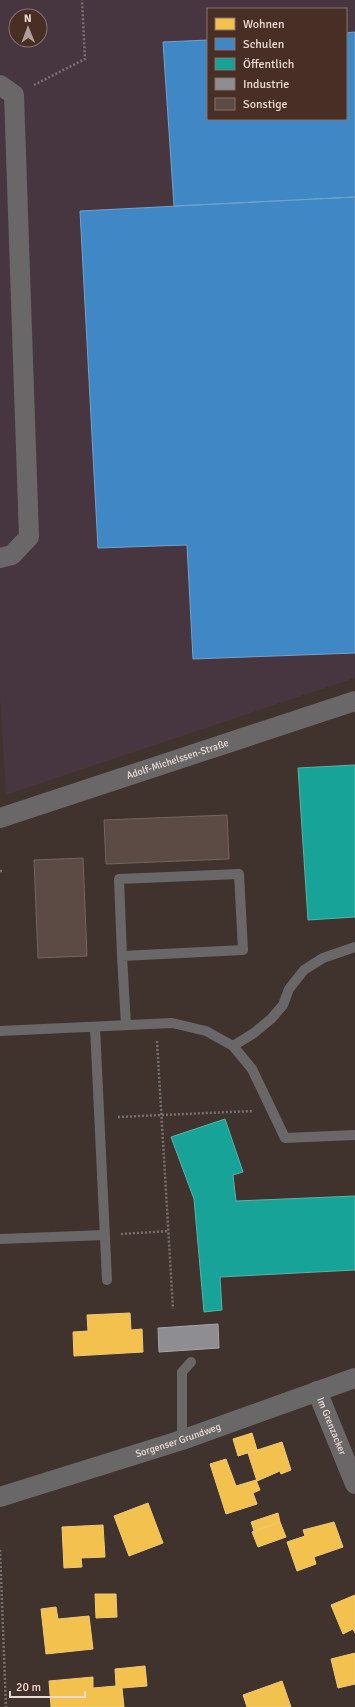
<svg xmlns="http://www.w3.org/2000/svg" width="355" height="1707" font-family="Signika,sans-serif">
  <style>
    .education { fill: #47363f; fill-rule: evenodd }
    .homes { fill: #f2c14e; stroke: #f0c876 }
    .schools { fill: #3f88c5; stroke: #73a1ca }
    .public { fill: #17a398; stroke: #57b4aa }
    .industry { fill: #8d8d92; stroke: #a9a4a6 }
    .building { fill: #5c4a44; stroke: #726661 }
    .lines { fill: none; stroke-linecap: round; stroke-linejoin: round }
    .path { stroke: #777172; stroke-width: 2.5; stroke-dasharray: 2 2; stroke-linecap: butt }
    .service { stroke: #6a6768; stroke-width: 10 }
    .minor { stroke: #6a6768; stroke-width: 20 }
    .labels { text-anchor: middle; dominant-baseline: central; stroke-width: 4; stroke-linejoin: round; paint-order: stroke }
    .street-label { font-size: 10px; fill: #ebdad4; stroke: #482e25 }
  </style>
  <rect width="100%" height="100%" fill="#40322d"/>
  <path class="education" d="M 0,0 L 355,0 L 355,678 L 6,795 L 0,696 ZM 208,9 L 346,9 L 346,119 L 208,119 ZM 16,16 L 40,16 L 40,40 L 16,40 Z"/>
  <path class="homes" d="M 130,1313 L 131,1330 L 142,1329 L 143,1352 L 74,1356 L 73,1332 L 88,1331 L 87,1315 Z
    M 252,1433 L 257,1450 L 238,1456 L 233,1439 Z
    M 282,1442 L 291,1470 L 281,1474 L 280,1471 L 257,1481 L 248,1453 Z
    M 226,1459 L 236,1486 L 256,1480 L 260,1490 L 253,1493 L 257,1504 L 226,1514 L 210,1464 Z
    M 148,1503 L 163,1543 L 129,1556 L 114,1516 Z
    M 278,1513 L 280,1522 L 254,1531 L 251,1522 Z
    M 280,1522 L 286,1537 L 258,1547 L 252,1532 Z
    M 334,1522 L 343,1547 L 314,1557 L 316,1564 L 297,1571 L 287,1542 L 305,1536 L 303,1530 Z
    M 103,1525 L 105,1557 L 81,1558 L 82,1567 L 64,1568 L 62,1527 Z
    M 95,1594 L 116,1594 L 117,1617 L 96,1618 Z
    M 355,1595 L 355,1633 L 353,1629 L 343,1634 L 331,1605 Z
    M 56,1607 L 58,1619 L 89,1616 L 93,1649 L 46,1654 L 41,1609 Z
    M 355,1653 L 355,1684 L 338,1688 L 331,1659 Z
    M 145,1666 L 147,1686 L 122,1688 L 124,1707 L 51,1707 L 49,1681 L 93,1677 L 93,1688 L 116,1686 L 115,1669 Z
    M 282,1681 L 291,1707 L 247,1707 L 243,1695 Z"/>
  <path class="schools" d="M 355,32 L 355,197 L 174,206 L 163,42 L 208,40 L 208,119 L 346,119 L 346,33 Z
    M 355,197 L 355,653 L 193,659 L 187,545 L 98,548 L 80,211 Z"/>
  <path class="public" d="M 355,765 L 355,917 L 308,920 L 298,768 Z
    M 225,1119 L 243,1172 L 233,1175 L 236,1201 L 355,1196 L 355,1270 L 220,1277 L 222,1310 L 204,1312 L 194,1199 L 171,1137 Z"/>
  <path class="industry" d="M 218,1324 L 219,1348 L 159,1352 L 158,1328 Z"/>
  <path class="building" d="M 227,815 L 229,859 L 106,864 L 104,820 Z
    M 83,858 L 87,956 L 38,958 L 34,860 Z"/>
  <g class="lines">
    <path class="path" d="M 34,85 L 85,59 L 82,0
      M 0,871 L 4,871
      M 157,1041 L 173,1309
      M 118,1117 L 253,1111
      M 121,1234 L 169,1231
      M 0,1550 L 6,1707"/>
    <path class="service" d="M 239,874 L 243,950 L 122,956 L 119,879 Z
      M 122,956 L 126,1025
      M 95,1027 L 107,1280
      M 0,1031 L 172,1023 L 206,1031 L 233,1046 L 252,1069 L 285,1138 L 355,1135
      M 233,1046 L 254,1033 L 271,1019 L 283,1005 L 289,989 L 304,970 L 323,958 L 355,947
      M 0,1239 L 105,1235
      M 182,1440 L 182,1372 L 191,1362"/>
    <g class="minor">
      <path d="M 0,85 L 14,95 L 29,537 L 12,555 L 0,558"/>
      <path id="s1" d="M 0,818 L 355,701"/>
      <path id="s2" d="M 317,1391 L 355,1484"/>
      <path id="s3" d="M 0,1497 L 182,1440 L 355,1378"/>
    </g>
  </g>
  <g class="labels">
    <g class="street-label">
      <text stroke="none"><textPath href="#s1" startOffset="187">Adolf-Michelssen-Straße</textPath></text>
      <text stroke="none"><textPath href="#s2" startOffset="38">Im Grenzacker</textPath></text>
      <text stroke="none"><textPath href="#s3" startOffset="187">Sorgenser Grundweg</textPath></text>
    </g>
  </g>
  <rect x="207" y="8" width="140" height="112" fill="#482e25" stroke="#89736b"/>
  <rect x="215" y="18" width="20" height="12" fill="#f2c14e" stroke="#89736b"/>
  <text x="243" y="28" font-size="12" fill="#ebdad4">Wohnen</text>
  <rect x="215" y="38" width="20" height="12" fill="#3f88c5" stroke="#89736b"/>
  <text x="243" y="48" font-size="12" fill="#ebdad4">Schulen</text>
  <rect x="215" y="58" width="20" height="12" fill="#17a398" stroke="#89736b"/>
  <text x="243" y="68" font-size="12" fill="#ebdad4">Öffentlich</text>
  <rect x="215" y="78" width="20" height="12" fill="#8d8d92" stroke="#89736b"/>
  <text x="243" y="88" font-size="12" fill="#ebdad4">Industrie</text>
  <rect x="215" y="98" width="20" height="12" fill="#5c4a44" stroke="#89736b"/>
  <text x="243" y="108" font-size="12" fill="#ebdad4">Sonstige</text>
  <g transform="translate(28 28) rotate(359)"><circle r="19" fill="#482e25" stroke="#89736b"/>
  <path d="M0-3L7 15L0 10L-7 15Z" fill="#af9f9a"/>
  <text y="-6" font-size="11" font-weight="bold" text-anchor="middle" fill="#ebdad4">N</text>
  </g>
  <path d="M10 1691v6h75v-6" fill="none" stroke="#ebdad4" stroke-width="2"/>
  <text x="16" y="1691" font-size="12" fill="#ebdad4" stroke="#482e25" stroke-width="3" paint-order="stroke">20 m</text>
</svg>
